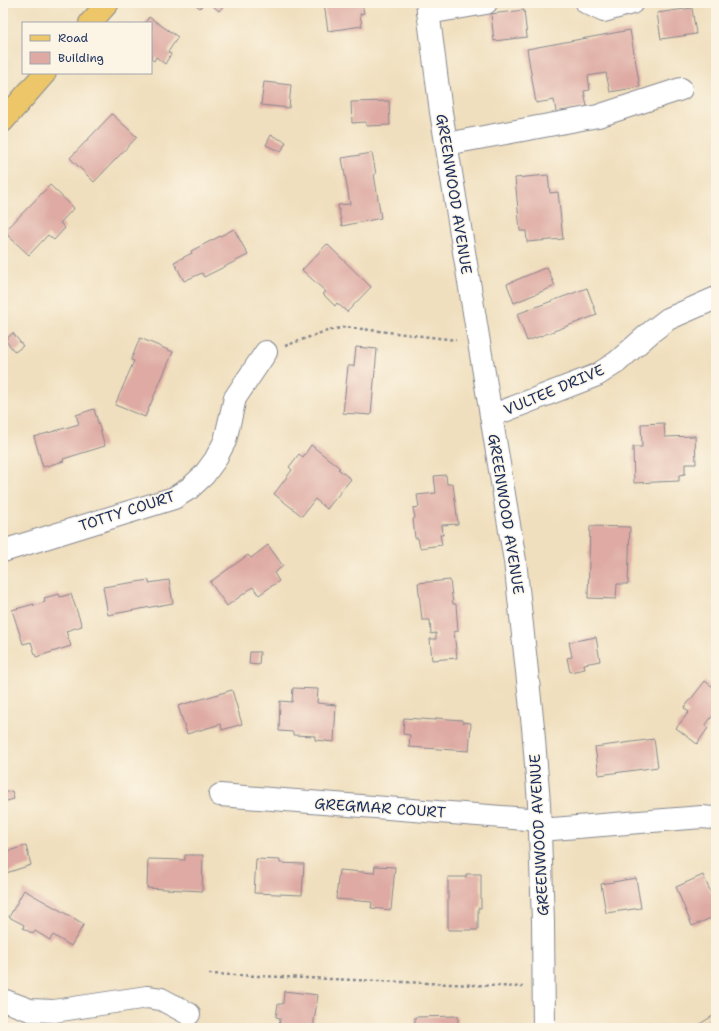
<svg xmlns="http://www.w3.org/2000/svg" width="719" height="1031" font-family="'Shantell Sans',sans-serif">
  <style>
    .building { fill: #deaaa3 }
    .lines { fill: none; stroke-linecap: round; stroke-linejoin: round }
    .minor-casing { stroke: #86878e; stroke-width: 24 }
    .major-casing { stroke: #86878e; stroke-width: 24 }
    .path { stroke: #86878e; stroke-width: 2.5; stroke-dasharray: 3 3; stroke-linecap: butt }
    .minor { stroke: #fff; stroke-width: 22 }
    .major { stroke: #ecc669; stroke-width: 22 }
    .labels { text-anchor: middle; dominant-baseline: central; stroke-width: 3; stroke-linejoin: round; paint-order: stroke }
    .street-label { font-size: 15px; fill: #1b2f5e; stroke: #fcf5e5 }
  </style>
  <rect width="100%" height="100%" fill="#fcf5e5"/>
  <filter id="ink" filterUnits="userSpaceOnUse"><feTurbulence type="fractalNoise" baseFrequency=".025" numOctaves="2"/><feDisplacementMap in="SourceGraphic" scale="8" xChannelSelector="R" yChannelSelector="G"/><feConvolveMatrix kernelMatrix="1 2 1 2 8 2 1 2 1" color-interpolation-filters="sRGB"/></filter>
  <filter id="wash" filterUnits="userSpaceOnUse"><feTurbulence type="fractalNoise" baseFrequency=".012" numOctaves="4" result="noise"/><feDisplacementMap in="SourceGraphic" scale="16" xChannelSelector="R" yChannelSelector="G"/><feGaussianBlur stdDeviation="0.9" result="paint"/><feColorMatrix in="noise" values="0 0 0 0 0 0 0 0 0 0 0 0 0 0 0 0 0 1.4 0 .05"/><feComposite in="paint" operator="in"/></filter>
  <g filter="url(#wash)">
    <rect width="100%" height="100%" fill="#f0dfbe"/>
    <g id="blocks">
      <path class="building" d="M 194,3 L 204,3 L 200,8 Z
        M 209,3 L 226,3 L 219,11 Z
        M 324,3 L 362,3 L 364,13 L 360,14 L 362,26 L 328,31 Z
        M 692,8 L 696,34 L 661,39 L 657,13 Z
        M 524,10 L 527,37 L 494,41 L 491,14 Z
        M 149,17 L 178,37 L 168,52 L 171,54 L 165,64 L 156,57 L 154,61 L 151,59 L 151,23 L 145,23 Z
        M 630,30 L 640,87 L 610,92 L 606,73 L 588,76 L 590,90 L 584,91 L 587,107 L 556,112 L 554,100 L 536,103 L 527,49 Z
        M 264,82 L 291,85 L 289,108 L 261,105 Z
        M 389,101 L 390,125 L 366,126 L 366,122 L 352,123 L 351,102 Z
        M 112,114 L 137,137 L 94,182 L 70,158 Z
        M 271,135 L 286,142 L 281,152 L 266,145 Z
        M 372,153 L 376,174 L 374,174 L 381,218 L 342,226 L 338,205 L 350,204 L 342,158 Z
        M 548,175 L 550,193 L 558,192 L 563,239 L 527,242 L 526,231 L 520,231 L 515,178 Z
        M 50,185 L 74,208 L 60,223 L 65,228 L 54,240 L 48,235 L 29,255 L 4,232 Z
        M 234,229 L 248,255 L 204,277 L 202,273 L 184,281 L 174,262 L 192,253 L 191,251 Z
        M 327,244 L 371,287 L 347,312 L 337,303 L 335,306 L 323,294 L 326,292 L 302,270 Z
        M 547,267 L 555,286 L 514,303 L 507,284 Z
        M 587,288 L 597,315 L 527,341 L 517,314 Z
        M 13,333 L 23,346 L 15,352 L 5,340 Z
        M 140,338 L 173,352 L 145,417 L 115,405 L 134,361 L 131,360 Z
        M 356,347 L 377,349 L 371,415 L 343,413 L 348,366 L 354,366 Z
        M 94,409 L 105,446 L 63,459 L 64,461 L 43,467 L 34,437 L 79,424 L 76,415 Z
        M 664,423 L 665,437 L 695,436 L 696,464 L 685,464 L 685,474 L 679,475 L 679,481 L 634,483 L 633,447 L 642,447 L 641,424 Z
        M 311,445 L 340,468 L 338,469 L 351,479 L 327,509 L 315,499 L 302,516 L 274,494 L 292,470 L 289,467 L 299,454 L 303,457 Z
        M 446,475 L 447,484 L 453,484 L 458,524 L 442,525 L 443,535 L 440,535 L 442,545 L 420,548 L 418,538 L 415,538 L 413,519 L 415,518 L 413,508 L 419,507 L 417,495 L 436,493 L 434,476 Z
        M 590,526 L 630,527 L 628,584 L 617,584 L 616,599 L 588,598 Z
        M 268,545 L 283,566 L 274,573 L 279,581 L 259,595 L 253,587 L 227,606 L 210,582 L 248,555 L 251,558 Z
        M 149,580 L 149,583 L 169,580 L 173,603 L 108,615 L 103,587 Z
        M 450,580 L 453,604 L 456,604 L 458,631 L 454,632 L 457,658 L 432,660 L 430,639 L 436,639 L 436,633 L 431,634 L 430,620 L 422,620 L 418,583 Z
        M 59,594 L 60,597 L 71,594 L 82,626 L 66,631 L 71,646 L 36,657 L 31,642 L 23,644 L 12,610 L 34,604 L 34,606 L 45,602 L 44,598 Z
        M 596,637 L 600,661 L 584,664 L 585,669 L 570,672 L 567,658 L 572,657 L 569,642 Z
        M 250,652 L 260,652 L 259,665 L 249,664 Z
        M 705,681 L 716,689 L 716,711 L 705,726 L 708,728 L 697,744 L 676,728 L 689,712 L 684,708 Z
        M 293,688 L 318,689 L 317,703 L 336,705 L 334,742 L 315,740 L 315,736 L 293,735 L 293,732 L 279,731 L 280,701 L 292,702 Z
        M 232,690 L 242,724 L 222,730 L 221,724 L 187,734 L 178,706 Z
        M 404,718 L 436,720 L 436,718 L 462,720 L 462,722 L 471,723 L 469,751 L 409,747 L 410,735 L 403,734 Z
        M 654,739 L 658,767 L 599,775 L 595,747 Z
        M 12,791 L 14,799 L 3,802 L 3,793 Z
        M 3,836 L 8,851 L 26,846 L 31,865 L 3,874 Z
        M 185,855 L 203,855 L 202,891 L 147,888 L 148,859 L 185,860 Z
        M 256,859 L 280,860 L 280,863 L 304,864 L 302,895 L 254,893 Z
        M 375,866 L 395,867 L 391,910 L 371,908 L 372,902 L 336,899 L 339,870 L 374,873 Z
        M 466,874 L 481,874 L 481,908 L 478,908 L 478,930 L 448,930 L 448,877 L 466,877 Z
        M 703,875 L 711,893 L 713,892 L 716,898 L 716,916 L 692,926 L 676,887 Z
        M 636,878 L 641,908 L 606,913 L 601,884 Z
        M 24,890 L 84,924 L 71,946 L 53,935 L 50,940 L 35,931 L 33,934 L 23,928 L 24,925 L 9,917 Z
        M 284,991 L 318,995 L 313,1028 L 279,1028 L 280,1018 L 276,1017 L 278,1004 L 283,1004 Z
        M 716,1014 L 716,1028 L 700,1028 L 698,1025 Z
        M 458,1016 L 458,1028 L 415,1028 L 415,1017 Z"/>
    </g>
  </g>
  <g filter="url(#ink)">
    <use href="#blocks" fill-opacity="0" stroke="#86878e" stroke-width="1"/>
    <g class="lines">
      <defs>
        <path id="minor" d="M 427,3 L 441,112 L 515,561 L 533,727 L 539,803 L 543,922 L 544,1028
          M 587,3 L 604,11 L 632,3
          M 428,13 L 486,3
          M 446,144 L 598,116 L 681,89
          M 491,416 L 597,375 L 617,362 L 651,332 L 668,319 L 716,298
          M 3,551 L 174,498 L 190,488 L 204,475 L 215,460 L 225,441 L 235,398 L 266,352
          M 220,795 L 540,820
          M 540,830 L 702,817 L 713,818
          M 3,1000 L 30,1010 L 54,1011 L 147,997 L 161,999 L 189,1014"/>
        <path id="major" d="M 90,23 L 108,3
          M 3,121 L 45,73"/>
      </defs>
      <use href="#minor" class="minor-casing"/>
      <use href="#major" class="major-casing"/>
      <path class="path" d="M 285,346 L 323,332 L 345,327 L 456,340
        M 209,974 L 523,987"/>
      <use href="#minor" class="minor"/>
      <use href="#major" class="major"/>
    </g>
  </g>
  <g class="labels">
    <g class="street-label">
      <text transform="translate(454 194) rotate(81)">GREENWOOD AVENUE</text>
      <text transform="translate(554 390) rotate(-23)">VULTEE DRIVE</text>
      <text transform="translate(127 511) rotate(-18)">TOTTY COURT</text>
      <text transform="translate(506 514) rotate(81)">GREENWOOD AVENUE</text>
      <text transform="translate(380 808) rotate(4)">GREGMAR COURT</text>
      <text transform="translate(539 835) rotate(-93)">GREENWOOD AVENUE</text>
    </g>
  </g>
  <rect width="719" height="1031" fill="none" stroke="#fcf5e5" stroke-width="16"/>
  <rect x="22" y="22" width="130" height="52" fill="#fcf5e5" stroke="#a2a6af"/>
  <rect x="30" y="35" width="20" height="6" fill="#ecc669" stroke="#a2a6af"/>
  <text x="58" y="42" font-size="12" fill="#1b2f5e">Road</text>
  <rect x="30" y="52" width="20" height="12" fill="#deaaa3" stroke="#a2a6af"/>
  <text x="58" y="62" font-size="12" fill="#1b2f5e">Building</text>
</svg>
